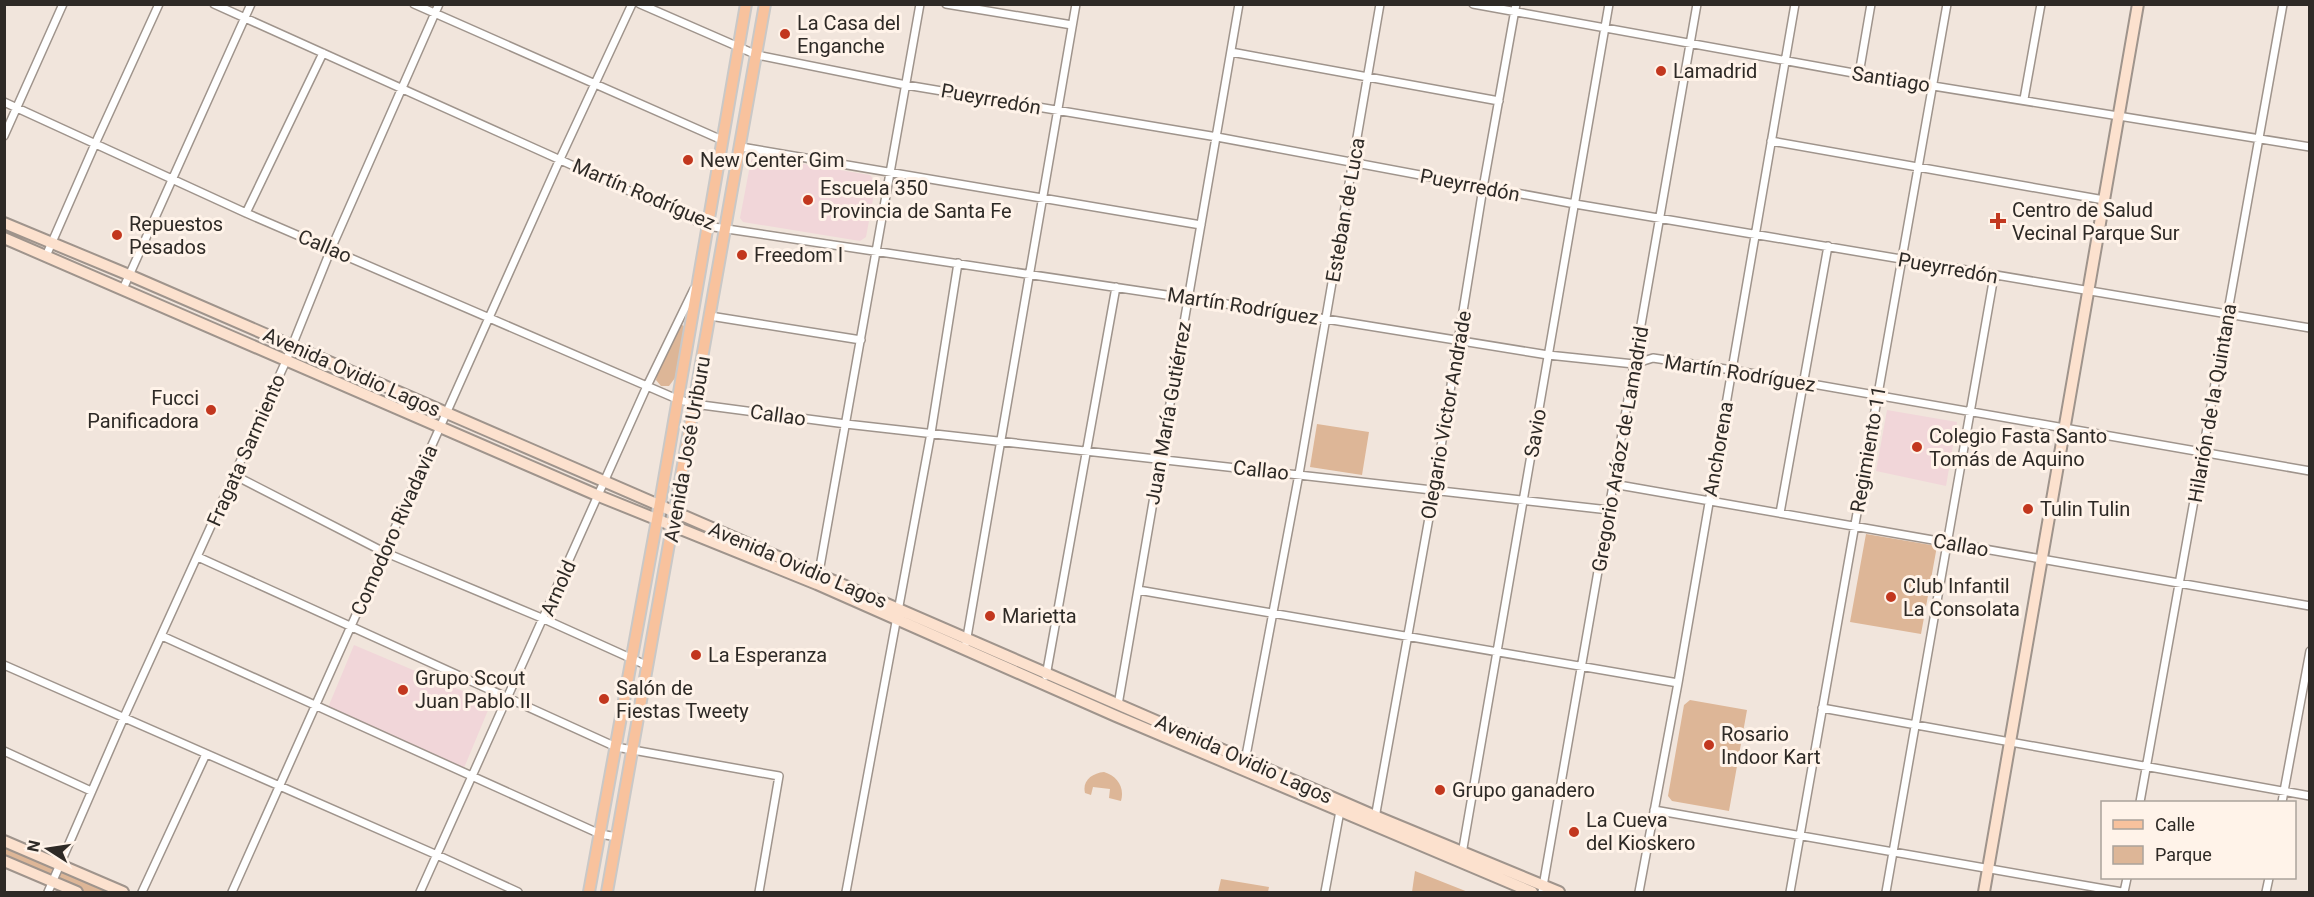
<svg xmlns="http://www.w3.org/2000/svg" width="2314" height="897" font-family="Roboto,sans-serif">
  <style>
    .education { fill: #f1d6d9 }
    .green { fill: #ddb697 }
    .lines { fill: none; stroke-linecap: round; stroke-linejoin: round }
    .street-casing { stroke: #9f948c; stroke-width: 10 }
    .secondary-casing { stroke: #9f948c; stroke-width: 14 }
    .primary-casing { stroke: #c9c8c7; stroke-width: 14 }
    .street { stroke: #fff; stroke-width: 7 }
    .secondary { stroke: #fce1ce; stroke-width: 10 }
    .primary { stroke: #f8c29d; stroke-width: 10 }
    .poi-dot { fill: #c2371e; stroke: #fff3e9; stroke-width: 2 }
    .labels { text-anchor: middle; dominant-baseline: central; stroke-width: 6; stroke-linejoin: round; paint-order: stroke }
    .poi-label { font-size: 20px; fill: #2e2a26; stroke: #fff3e9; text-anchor: start }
    .street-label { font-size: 20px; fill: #2e2a26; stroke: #fff3e9 }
  </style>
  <rect width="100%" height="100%" fill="#f1e5dc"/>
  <path class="education" d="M 756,156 L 870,175 L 876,183 L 866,237 L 860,241 L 743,222 L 740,218 L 751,160 Z
    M 1887,410 L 1957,422 L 1946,486 L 1876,471 Z
    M 354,645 L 491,703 L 464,768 L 327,710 Z"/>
  <path class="green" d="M 680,324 L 684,326 L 684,330 L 675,378 L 669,386 L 661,386 L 656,380 L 657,374 Z
    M 1317,424 L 1369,432 L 1362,475 L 1310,467 Z
    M 1866,534 L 1937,546 L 1921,634 L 1850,622 Z
    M 1690,700 L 1747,710 L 1729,811 L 1672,801 L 1668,796 L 1684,705 Z
    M 1104,772 C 1117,776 1125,787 1121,801 L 1109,798 L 1110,789 L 1093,787 L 1091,795 L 1085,793 C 1082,781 1092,773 1104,772 Z
    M 4,841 L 123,892 L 77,892 L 5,861 Z
    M 1415,871 L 1468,892 L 1412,892 Z
    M 1221,879 L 1269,887 L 1268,892 L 1218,892 Z"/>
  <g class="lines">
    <defs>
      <path id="street" d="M 214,4 L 707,226 L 1326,319 L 1548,355 L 1634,364 L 1653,358 L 1732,370 L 2310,471
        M 414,4 L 722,140
        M 640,4 L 757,55 L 906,85 L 1217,137 L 1575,204 L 2310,328
        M 946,4 L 1072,25
        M 1473,4 L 1859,74 L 2310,147
        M 1231,52 L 1499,101
        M 1859,74 L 1871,4
        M 2024,99 L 2041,4
        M 4,102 L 246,213 L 677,399 L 694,404 L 846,424 L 1609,510
        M 4,136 L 63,4
        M 1771,141 L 2104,200
        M 741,147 L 1201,225
        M 246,213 L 323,53
        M 46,256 L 95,144 L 159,4
        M 123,289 L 251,4
        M 710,316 L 861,340
        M 234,475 L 384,552 L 544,619 L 648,666
        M 1613,484 L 2310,606
        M 1780,513 L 1828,246
        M 198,557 L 616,747 L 779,776 L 759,892
        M 818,578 L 920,4
        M 1138,590 L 1678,683
        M 162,636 L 600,834 L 617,837
        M 966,643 L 1076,4
        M 4,665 L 437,855 L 518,892
        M 1046,676 L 1116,287
        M 1118,705 L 1239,4
        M 1822,708 L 2310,796
        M 4,751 L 91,791
        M 1245,761 L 1299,474 L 1380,4
        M 2140,802 L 2283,4
        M 2282,802 L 2310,651
        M 1654,810 L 2122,892
        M 1375,818 L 1434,490 L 1483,188 L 1516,4
        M 1462,854 L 1609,4
        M 48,892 L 124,717 L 286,361 L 331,249 L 439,4
        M 142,892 L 206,754
        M 232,892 L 560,159 L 632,4
        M 420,892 L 647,386 L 694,289
        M 846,892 L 931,433 L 958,263
        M 1325,892 L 1340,811
        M 1542,892 L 1697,4
        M 1639,892 L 1678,683 L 1795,4
        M 1790,892 L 1947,4
        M 1886,892 L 1994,276
        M 2124,892 L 2127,878
        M 2266,892 L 2269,878"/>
      <path id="secondary" d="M 4,223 L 129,275 L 1375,816 L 1559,892
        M 4,238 L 599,496 L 817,584 L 1116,716 L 1532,892
        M 4,841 L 123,892
        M 4,861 L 77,892
        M 1984,892 L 2138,4"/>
      <path id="primary" d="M 589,892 L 657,520 L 746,4
        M 607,892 L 765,4"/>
    </defs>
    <use href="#street" class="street-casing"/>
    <use href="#secondary" class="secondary-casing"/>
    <use href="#primary" class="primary-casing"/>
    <use href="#street" class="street"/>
    <use href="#secondary" class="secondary"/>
    <use href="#primary" class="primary"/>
  </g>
  <g class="poi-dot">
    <circle cx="785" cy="34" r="6"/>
    <circle cx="1661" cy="71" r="6"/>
    <circle cx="688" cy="160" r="6"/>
    <circle cx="808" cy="200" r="6"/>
    <path d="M1995 212h6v6h6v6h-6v6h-6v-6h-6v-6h6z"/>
    <circle cx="117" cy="235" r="6"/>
    <circle cx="742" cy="255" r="6"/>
    <circle cx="211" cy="410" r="6"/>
    <circle cx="1917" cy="447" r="6"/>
    <circle cx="2028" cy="509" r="6"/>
    <circle cx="1891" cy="597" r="6"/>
    <circle cx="990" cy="616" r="6"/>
    <circle cx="696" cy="655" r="6"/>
    <circle cx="403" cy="690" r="6"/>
    <circle cx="604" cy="699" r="6"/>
    <circle cx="1709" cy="745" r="6"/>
    <circle cx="1440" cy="790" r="6"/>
    <circle cx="1574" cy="832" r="6"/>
  </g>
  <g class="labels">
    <g class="poi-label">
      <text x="797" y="23">La Casa del<tspan x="797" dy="23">Enganche</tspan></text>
      <text x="1673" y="71">Lamadrid</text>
      <text x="700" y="160">New Center Gim</text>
      <text x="820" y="188">Escuela 350<tspan x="820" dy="23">Provincia de Santa Fe</tspan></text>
      <text x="2012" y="210">Centro de Salud<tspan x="2012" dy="23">Vecinal Parque Sur</tspan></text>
      <text x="129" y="224">Repuestos<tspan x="129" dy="23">Pesados</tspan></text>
      <text x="754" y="255">Freedom I</text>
      <text x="199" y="398" text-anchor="end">Fucci<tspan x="199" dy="23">Panificadora</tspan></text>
      <text x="1929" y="436">Colegio Fasta Santo<tspan x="1929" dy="23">Tomás de Aquino</tspan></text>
      <text x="2040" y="509">Tulin Tulin</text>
      <text x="1903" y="586">Club Infantil<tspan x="1903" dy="23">La Consolata</tspan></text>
      <text x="1002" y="616">Marietta</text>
      <text x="708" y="655">La Esperanza</text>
      <text x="415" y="678">Grupo Scout<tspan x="415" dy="23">Juan Pablo II</tspan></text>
      <text x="616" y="688">Salón de<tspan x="616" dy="23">Fiestas Tweety</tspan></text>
      <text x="1721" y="734">Rosario<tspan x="1721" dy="23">Indoor Kart</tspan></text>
      <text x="1452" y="790">Grupo ganadero</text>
      <text x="1586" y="820">La Cueva<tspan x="1586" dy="23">del Kioskero</tspan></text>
    </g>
    <g class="street-label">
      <text transform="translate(1891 79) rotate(9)">Santiago</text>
      <text transform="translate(991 99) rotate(10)">Pueyrredón</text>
      <text transform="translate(1470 185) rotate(11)">Pueyrredón</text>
      <text transform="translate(644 194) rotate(23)">Martín Rodríguez</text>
      <text transform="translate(1345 210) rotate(-80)">Esteban de Luca</text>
      <text transform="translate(325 246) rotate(23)">Callao</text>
      <text transform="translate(1948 268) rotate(10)">Pueyrredón</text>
      <text transform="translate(1243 306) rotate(9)">Martín Rodríguez</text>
      <text transform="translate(352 372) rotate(24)">Avenida Ovidio Lagos</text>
      <text transform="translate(1740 373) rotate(9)">Martín Rodríguez</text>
      <text transform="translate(2212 403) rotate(-80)">Hilarión de la Quintana</text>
      <text transform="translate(1168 413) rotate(-80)">Juan María Gutiérrez</text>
      <text transform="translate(778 415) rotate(8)">Callao</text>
      <text transform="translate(1446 415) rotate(-80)">Olegario Victor Andrade</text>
      <text transform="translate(1535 433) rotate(-80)">Savio</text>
      <text transform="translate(687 449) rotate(-80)">Avenida José Uriburu</text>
      <text transform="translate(1620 449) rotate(-80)">Gregorio Aráoz de Lamadrid</text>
      <text transform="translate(1718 449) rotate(-80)">Anchorena</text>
      <text transform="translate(1868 449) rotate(-80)">Regimiento 11</text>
      <text transform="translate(246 450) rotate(-66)">Fragata Sarmiento</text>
      <text transform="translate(1261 470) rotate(6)">Callao</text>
      <text transform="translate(394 530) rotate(-66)">Comodoro Rivadavia</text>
      <text transform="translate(1961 545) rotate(10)">Callao</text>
      <text transform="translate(798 565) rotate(23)">Avenida Ovidio Lagos</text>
      <text transform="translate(558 588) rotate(-66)">Arnold</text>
      <text transform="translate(1244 759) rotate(24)">Avenida Ovidio Lagos</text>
    </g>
  </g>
  <rect width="2314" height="897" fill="none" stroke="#2e2a26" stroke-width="12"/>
  <rect x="2101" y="801" width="195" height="78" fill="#fff3e9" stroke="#aba39b" stroke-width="1.5"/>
  <rect x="2113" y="820" width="30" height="9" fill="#f8c29d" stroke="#aba39b" stroke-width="1.5"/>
  <text x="2155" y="831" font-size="18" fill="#2e2a26">Calle</text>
  <rect x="2113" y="846" width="30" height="18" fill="#ddb697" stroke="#aba39b" stroke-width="1.5"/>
  <text x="2155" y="861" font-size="18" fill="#2e2a26">Parque</text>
  <g transform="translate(48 849) rotate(282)" stroke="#fff3e9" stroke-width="4.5" paint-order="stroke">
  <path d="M0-4.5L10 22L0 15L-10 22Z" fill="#2e2a26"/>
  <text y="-9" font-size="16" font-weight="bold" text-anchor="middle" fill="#2e2a26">N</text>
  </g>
</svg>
